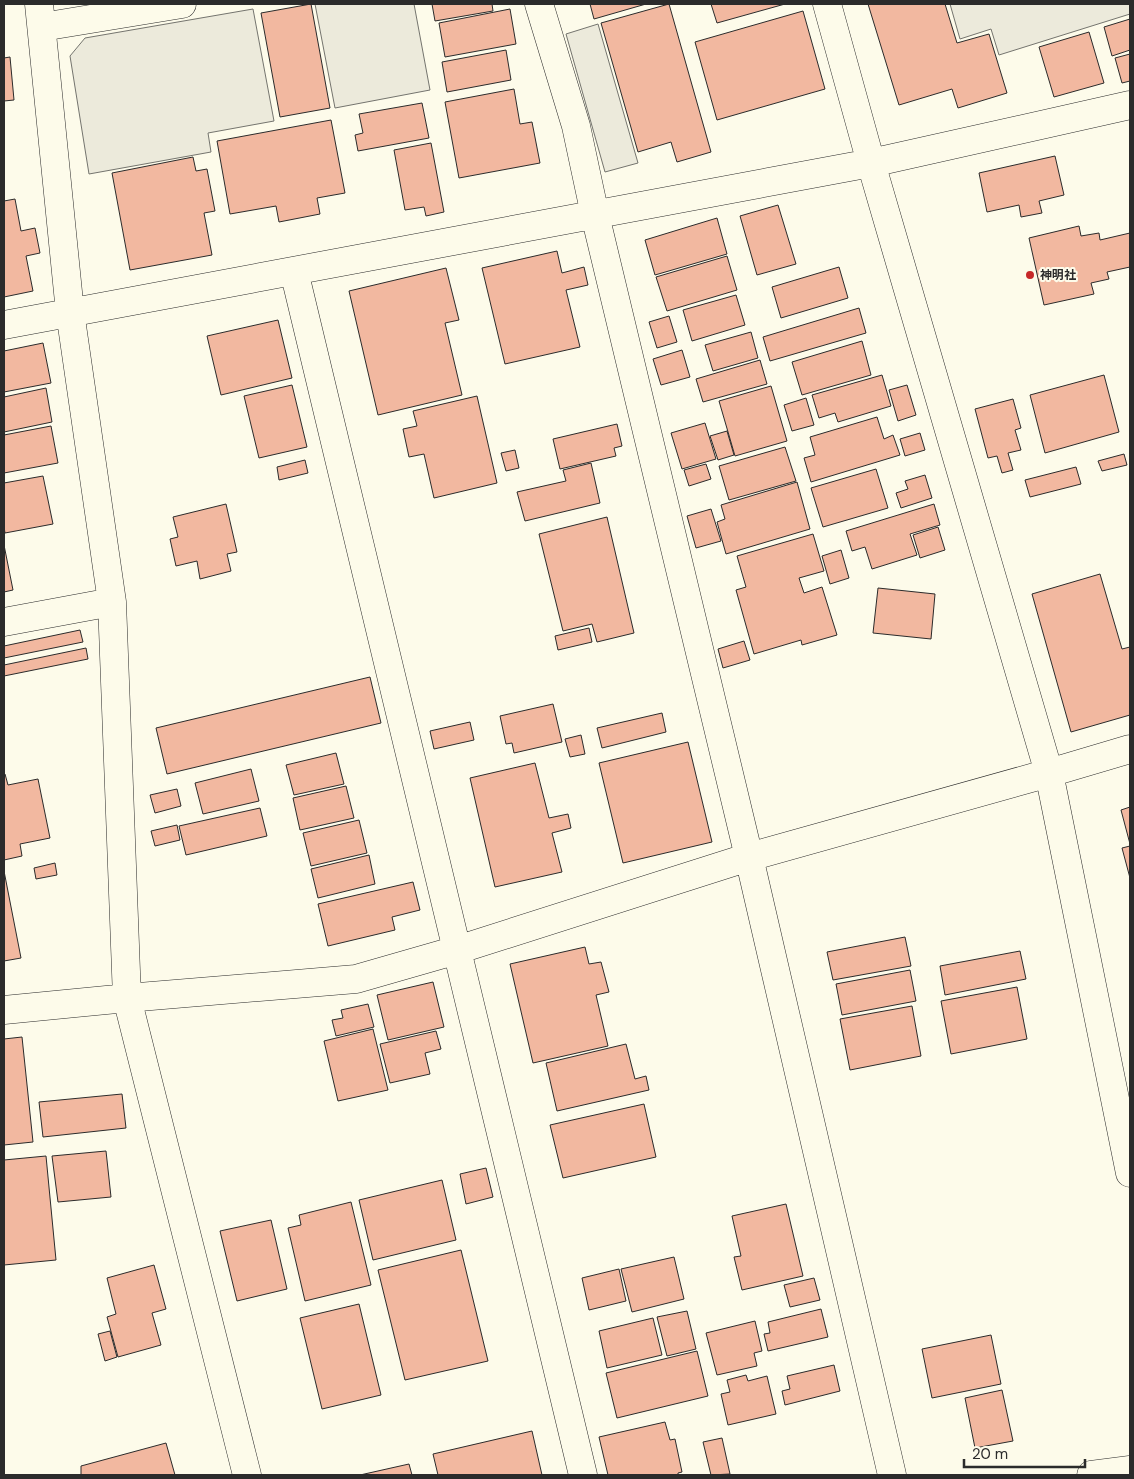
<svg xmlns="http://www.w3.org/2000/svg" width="1134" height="1479" font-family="'DM Sans','Noto Sans JP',sans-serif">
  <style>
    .parking { fill: #eceadb; stroke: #74746e }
    .building { fill: #f2b8a0; stroke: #2b2b2b }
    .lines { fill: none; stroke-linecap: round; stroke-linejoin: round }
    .minor-casing { stroke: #2b2b2b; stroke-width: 29 }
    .minor { stroke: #fdfbea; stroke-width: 28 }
    .poi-dot { fill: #c62828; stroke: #fdfbea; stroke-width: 2 }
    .labels { text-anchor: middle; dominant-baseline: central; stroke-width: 4; stroke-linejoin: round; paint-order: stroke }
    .poi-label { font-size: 12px; font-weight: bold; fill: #2b2b2b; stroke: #fdfbea; text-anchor: start }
  </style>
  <rect width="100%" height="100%" fill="#fdfbea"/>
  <path class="parking" d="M 315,4 L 414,4 L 430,90 L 335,108 Z
    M 950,4 L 1130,4 L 1130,14 L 999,55 L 991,29 L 960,39 Z
    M 253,9 L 274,121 L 208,133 L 211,152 L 89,174 L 70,56 L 85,38 Z
    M 598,24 L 638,163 L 605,172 L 566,34 Z"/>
  <path class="building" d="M 311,4 L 330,108 L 280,117 L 261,13 Z
    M 432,4 L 492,4 L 493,11 L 435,21 Z
    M 590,4 L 646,4 L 594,19 Z
    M 669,4 L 711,152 L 677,162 L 671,142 L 638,152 L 601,23 Z
    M 711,4 L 785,4 L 717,23 Z
    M 868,4 L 945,4 L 957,43 L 989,34 L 1007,93 L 958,108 L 952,89 L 899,105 Z
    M 510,9 L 516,44 L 445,57 L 439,23 Z
    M 803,11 L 825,89 L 717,120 L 695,42 Z
    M 1130,19 L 1130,50 L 1112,56 L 1104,27 Z
    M 1089,32 L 1104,83 L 1054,97 L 1039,47 Z
    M 506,50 L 511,80 L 447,92 L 442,62 Z
    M 1130,54 L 1130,81 L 1122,83 L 1115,58 Z
    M 10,57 L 14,100 L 4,101 L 4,58 Z
    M 514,89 L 520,124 L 532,122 L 540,163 L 459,178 L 445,102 Z
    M 422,103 L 429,138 L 358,151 L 355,135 L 363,133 L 359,114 Z
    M 331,120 L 345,193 L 317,198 L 320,214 L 279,222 L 276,206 L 230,214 L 217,141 Z
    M 431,143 L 444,212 L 426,216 L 424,207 L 405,210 L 394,150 Z
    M 1055,156 L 1064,195 L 1039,201 L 1042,213 L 1021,217 L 1019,205 L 987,212 L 979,173 Z
    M 193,157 L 196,171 L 207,169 L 215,211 L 204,213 L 212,255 L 130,270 L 112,173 Z
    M 15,199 L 21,231 L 35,228 L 40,253 L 26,256 L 33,291 L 4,297 L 4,201 Z
    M 778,205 L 796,264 L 757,275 L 740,216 Z
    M 717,218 L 727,254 L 655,275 L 645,240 Z
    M 1079,226 L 1081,236 L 1099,233 L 1100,240 L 1130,233 L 1130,267 L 1107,272 L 1109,279 L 1091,283 L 1094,294 L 1044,305 L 1029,238 Z
    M 557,251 L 562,273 L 584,267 L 588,285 L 566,290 L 580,347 L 505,364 L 482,268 Z
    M 727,256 L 737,290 L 667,311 L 656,277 Z
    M 839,267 L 848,298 L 781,318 L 772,287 Z
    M 446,268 L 459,320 L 445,323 L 462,395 L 378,415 L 349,291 Z
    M 736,295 L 745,325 L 692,341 L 683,310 Z
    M 859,308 L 866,333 L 770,361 L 763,337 Z
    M 669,316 L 677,342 L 657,348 L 649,322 Z
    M 278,320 L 292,378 L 221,395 L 207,336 Z
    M 751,332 L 758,358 L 713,371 L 705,345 Z
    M 862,341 L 871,375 L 802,395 L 792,362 Z
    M 43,343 L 51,383 L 4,392 L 4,351 Z
    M 682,350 L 690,377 L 661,385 L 653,359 Z
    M 760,360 L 767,384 L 703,402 L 696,379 Z
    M 882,375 L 891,406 L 838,422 L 835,413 L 819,418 L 812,395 Z
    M 1104,375 L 1119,432 L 1045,453 L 1030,395 Z
    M 292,385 L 307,447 L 259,458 L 244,396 Z
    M 907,385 L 916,415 L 898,421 L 889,390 Z
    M 771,386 L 787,441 L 735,456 L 719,401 Z
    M 46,388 L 52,422 L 4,432 L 4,397 Z
    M 477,396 L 497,483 L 434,498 L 424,454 L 409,457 L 403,429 L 417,426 L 413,411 Z
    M 806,398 L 814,425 L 792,431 L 784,405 Z
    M 1013,399 L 1021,428 L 1015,430 L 1021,450 L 1008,453 L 1013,470 L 1002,473 L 997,456 L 988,458 L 975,409 Z
    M 877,417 L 884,439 L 893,435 L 900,455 L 811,482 L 804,458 L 815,455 L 810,437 Z
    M 705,423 L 716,459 L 682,469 L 671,433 Z
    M 617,424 L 622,446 L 614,448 L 616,456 L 560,469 L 553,439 Z
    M 51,426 L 58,463 L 4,473 L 4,435 Z
    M 727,431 L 734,455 L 718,460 L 710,436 Z
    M 920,433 L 925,450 L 905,456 L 900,439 Z
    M 785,447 L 796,481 L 729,500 L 719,466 Z
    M 515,450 L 519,468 L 506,471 L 501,453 Z
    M 1124,454 L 1127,465 L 1102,471 L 1098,461 Z
    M 305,460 L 308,473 L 279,480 L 277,467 Z
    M 591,463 L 600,503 L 525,521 L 517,492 L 566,481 L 563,470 Z
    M 706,464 L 711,479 L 689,486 L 684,470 Z
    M 1076,467 L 1081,484 L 1030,497 L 1025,480 Z
    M 876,469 L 888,508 L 823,527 L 811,488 Z
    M 925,475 L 932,498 L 901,508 L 896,493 L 908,489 L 905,481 Z
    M 43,476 L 53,524 L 5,533 L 4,527 L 4,483 Z
    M 797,482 L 810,529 L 726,554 L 717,522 L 725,519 L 721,505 Z
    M 226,504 L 237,552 L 227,554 L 231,571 L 200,579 L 197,561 L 176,566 L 170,539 L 178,537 L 173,517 Z
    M 934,504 L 940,525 L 910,534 L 917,555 L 872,569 L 865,547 L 852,551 L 846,531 Z
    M 711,509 L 721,541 L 696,548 L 687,516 Z
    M 607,517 L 634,633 L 597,642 L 592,624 L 563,631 L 539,534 Z
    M 938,527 L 945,550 L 920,558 L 913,535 Z
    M 813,534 L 824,571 L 799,578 L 804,593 L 822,587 L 837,635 L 802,645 L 801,640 L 754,654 L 736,590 L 746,587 L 737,556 Z
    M 4,545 L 13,590 L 4,592 Z
    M 841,550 L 849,578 L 830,584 L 822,556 Z
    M 1100,574 L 1122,649 L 1130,647 L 1130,715 L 1071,732 L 1032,594 Z
    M 878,588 L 935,594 L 931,639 L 873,633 Z
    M 589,628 L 592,642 L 558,650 L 555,636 Z
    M 80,630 L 83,642 L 4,658 L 4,646 Z
    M 744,641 L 750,660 L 723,668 L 718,649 Z
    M 86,648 L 88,659 L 4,676 L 4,665 Z
    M 370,677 L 381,723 L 167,774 L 156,728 Z
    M 553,704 L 562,742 L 514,753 L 512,743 L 506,744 L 500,716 Z
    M 662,713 L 666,732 L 602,748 L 597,728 Z
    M 470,722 L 474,740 L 434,749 L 430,731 Z
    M 581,735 L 585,754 L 570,757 L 565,739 Z
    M 688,742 L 712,842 L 623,863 L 599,763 Z
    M 336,753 L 344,784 L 294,795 L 286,765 Z
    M 535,763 L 549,818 L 568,814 L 571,828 L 552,833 L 562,872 L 495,887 L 470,778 Z
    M 251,769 L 259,801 L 203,814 L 195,783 Z
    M 4,774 L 5,774 L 8,785 L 38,779 L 50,838 L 20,844 L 22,856 L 4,860 Z
    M 346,786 L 354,818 L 300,830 L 293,798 Z
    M 177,789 L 181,806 L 155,813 L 150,795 Z
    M 1130,807 L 1130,844 L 1121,810 Z
    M 260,808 L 267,836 L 186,855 L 179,826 Z
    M 359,820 L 367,853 L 311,866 L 303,833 Z
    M 177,825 L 180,840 L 155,846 L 151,831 Z
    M 1130,846 L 1130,878 L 1122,848 Z
    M 369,855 L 375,884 L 318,898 L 311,869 Z
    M 55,863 L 57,875 L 36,879 L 34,868 Z
    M 4,871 L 21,958 L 4,961 Z
    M 413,882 L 420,910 L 392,917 L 395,930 L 328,946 L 318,904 Z
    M 905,937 L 911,966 L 833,980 L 827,952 Z
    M 585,947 L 589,964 L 601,962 L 609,992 L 596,995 L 608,1046 L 533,1063 L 510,964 Z
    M 1020,951 L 1026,979 L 945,995 L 940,966 Z
    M 910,970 L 916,1001 L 842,1015 L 836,984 Z
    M 433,982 L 444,1027 L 388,1040 L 377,995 Z
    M 1017,987 L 1027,1039 L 951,1054 L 941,1001 Z
    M 368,1004 L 374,1027 L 336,1036 L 332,1020 L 343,1018 L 341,1010 Z
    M 912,1006 L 921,1056 L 850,1070 L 840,1019 Z
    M 373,1029 L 388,1090 L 338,1101 L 324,1041 Z
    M 436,1031 L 441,1049 L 425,1053 L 430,1074 L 390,1083 L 380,1044 Z
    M 22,1037 L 33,1142 L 4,1145 L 4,1039 Z
    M 626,1044 L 635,1079 L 646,1076 L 649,1090 L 557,1111 L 546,1063 Z
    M 122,1094 L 126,1128 L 43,1137 L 39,1102 Z
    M 644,1104 L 656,1157 L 563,1178 L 550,1125 Z
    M 106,1151 L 111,1197 L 58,1202 L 52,1156 Z
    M 46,1156 L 56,1260 L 4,1265 L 4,1160 Z
    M 486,1168 L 493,1197 L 466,1204 L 460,1174 Z
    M 442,1180 L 456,1240 L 373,1260 L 359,1200 Z
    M 351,1202 L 371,1285 L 305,1301 L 288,1228 L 301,1225 L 299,1215 Z
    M 786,1204 L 803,1276 L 742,1290 L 734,1257 L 741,1256 L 732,1216 Z
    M 271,1220 L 287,1289 L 237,1301 L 220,1231 Z
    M 461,1250 L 488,1361 L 405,1380 L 378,1270 Z
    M 674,1257 L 684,1299 L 632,1312 L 621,1269 Z
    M 154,1265 L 166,1309 L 152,1313 L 161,1345 L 118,1357 L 107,1317 L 116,1314 L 107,1278 Z
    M 619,1269 L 626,1301 L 589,1310 L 582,1278 Z
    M 814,1278 L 820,1300 L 790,1307 L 784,1285 Z
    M 359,1304 L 381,1395 L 322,1409 L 300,1318 Z
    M 821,1309 L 828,1337 L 768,1351 L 764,1334 L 770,1333 L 768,1322 Z
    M 687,1311 L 696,1349 L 667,1356 L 657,1317 Z
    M 653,1318 L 662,1355 L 607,1368 L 599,1331 Z
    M 755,1321 L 762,1351 L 754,1353 L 757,1366 L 717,1375 L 706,1333 Z
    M 110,1331 L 117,1357 L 105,1361 L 98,1334 Z
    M 991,1335 L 1001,1384 L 932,1398 L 922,1349 Z
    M 697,1351 L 708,1396 L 617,1418 L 606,1373 Z
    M 834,1365 L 840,1391 L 785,1405 L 782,1391 L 790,1389 L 787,1376 Z
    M 746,1375 L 748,1381 L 767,1376 L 776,1414 L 728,1425 L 721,1394 L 730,1392 L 727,1380 Z
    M 1002,1390 L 1013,1441 L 975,1448 L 965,1398 Z
    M 665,1422 L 670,1440 L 675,1439 L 682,1472 L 678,1473 L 678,1475 L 608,1475 L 599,1437 Z
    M 532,1431 L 542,1475 L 438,1475 L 433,1454 Z
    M 722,1438 L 730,1474 L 711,1475 L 703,1442 Z
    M 166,1443 L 175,1475 L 81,1475 L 81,1466 Z
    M 409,1464 L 412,1475 L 360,1475 Z"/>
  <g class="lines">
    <defs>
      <path id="minor" d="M 39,4 L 70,312 L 112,602 L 127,998 L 247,1475
        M 539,4 L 576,126 L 595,215 L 749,857 L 892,1475
        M 827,4 L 871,163 L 1049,773 L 1130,1173
        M 42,27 L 182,4
        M 294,271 L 583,1475
        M 4,325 L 871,163 L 1130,105
        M 4,622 L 112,602
        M 4,1010 L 127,998 L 356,979 L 457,950 L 749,857 L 1049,773 L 1130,749
        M 1091,1475 L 1130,1470"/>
    </defs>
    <use href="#minor" class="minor-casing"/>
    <use href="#minor" class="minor"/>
  </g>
  <circle class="poi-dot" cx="1030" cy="275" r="5"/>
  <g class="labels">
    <g class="poi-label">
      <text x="1040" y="275">神明社</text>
    </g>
  </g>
  <rect width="1134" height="1479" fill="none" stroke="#2b2b2b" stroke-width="10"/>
  <path d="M964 1459v8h121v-8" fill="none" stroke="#2b2b2b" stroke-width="2.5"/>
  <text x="972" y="1459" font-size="15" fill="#2b2b2b" stroke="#fdfbea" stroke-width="4" paint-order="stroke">20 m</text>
</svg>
